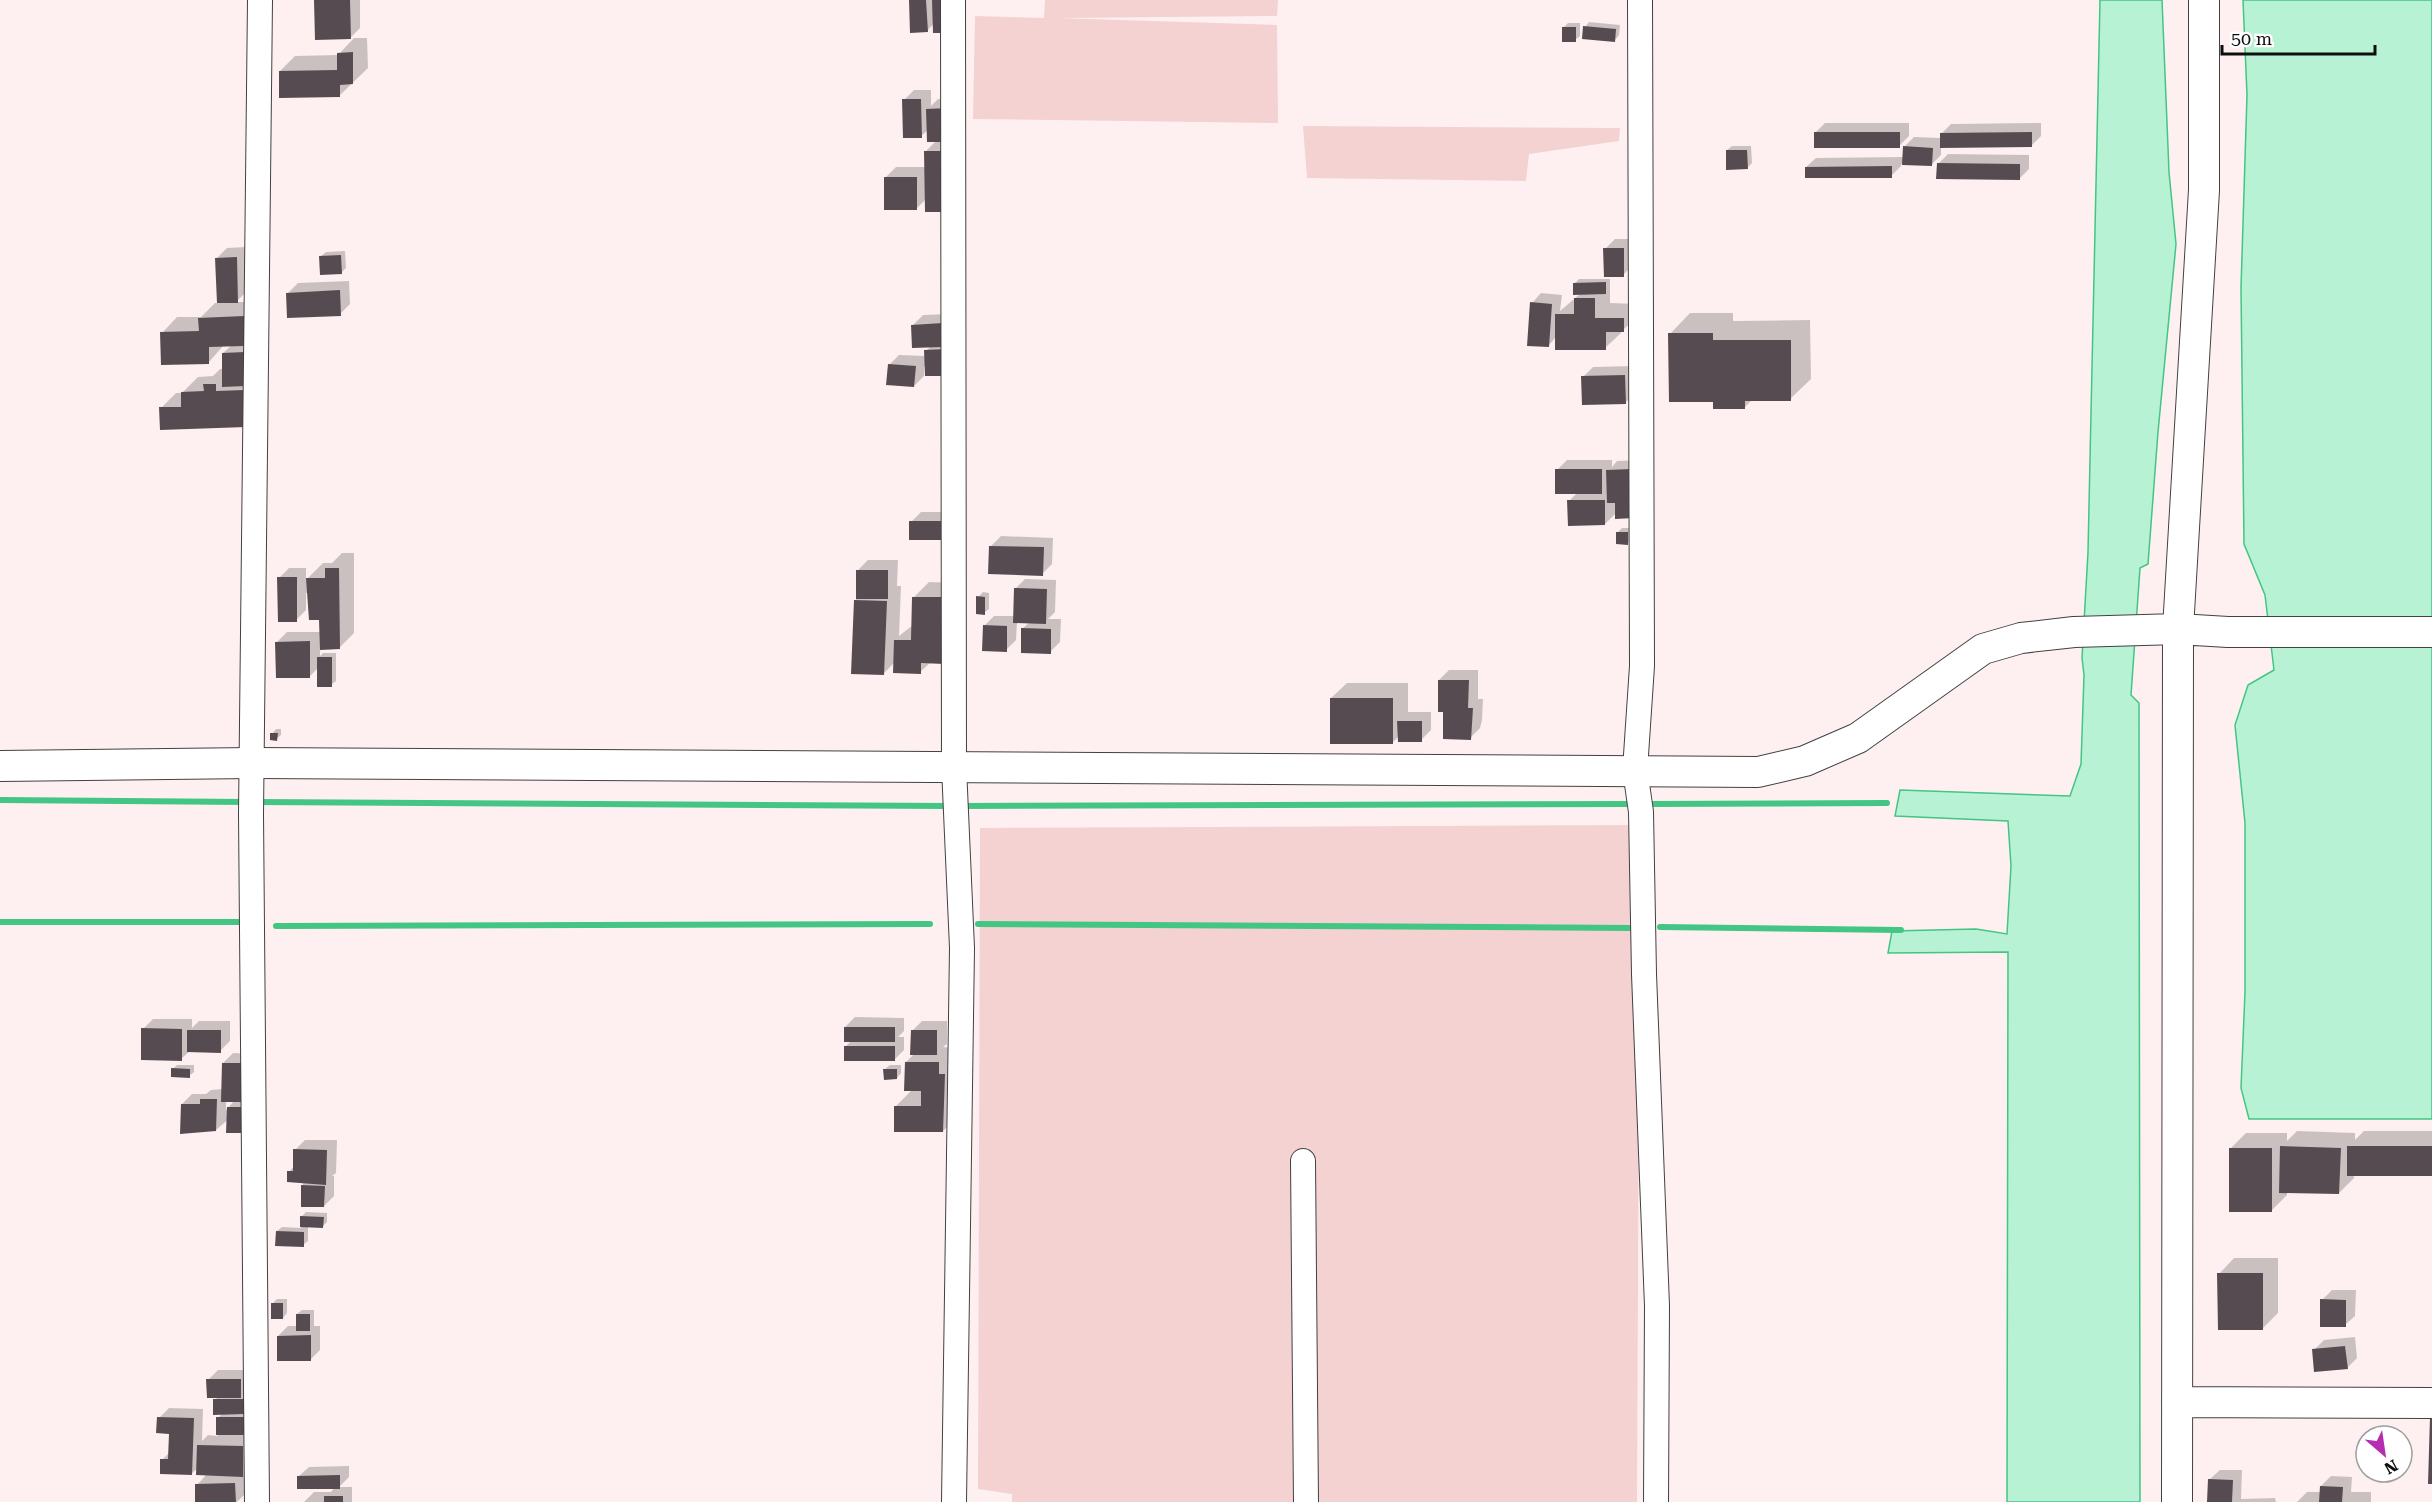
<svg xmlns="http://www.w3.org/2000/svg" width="2432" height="1502" font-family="'Roboto Serif',serif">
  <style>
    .farmland { fill: #f3d2d1 }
    .water { fill: #b8f2d4; stroke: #43c584; stroke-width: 1.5 }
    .shadow { fill: #0003; fill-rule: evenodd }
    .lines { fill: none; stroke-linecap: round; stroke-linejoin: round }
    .stream { stroke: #43c584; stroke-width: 6 }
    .building { fill: #564b51 }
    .minor-casing { stroke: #414141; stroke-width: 26 }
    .tertiary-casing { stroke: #414141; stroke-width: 32 }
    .minor { stroke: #fff; stroke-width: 24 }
    .tertiary { stroke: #fff; stroke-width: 30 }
  </style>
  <rect width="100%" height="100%" fill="#fef0f1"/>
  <path class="farmland" d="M 1045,0 L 1278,0 L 1277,16 L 1058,18 L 1277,25 L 1278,123 L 973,119 L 975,16 L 1044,18 Z
    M 1303,126 L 1620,128 L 1619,141 L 1529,154 L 1526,181 L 1307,178 Z
    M 1640,825 L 1637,1502 L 1012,1502 L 1012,1494 L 978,1489 L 980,828 Z"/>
  <path class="water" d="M 2100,0 L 2162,0 L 2169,172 L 2176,244 L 2158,432 L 2148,564 L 2140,568 L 2131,695 L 2139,703 L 2140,1502 L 2007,1502 L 2008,952 L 1888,953 L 1892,931 L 1976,929 L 2007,934 L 2011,866 L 2008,821 L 1895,816 L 1900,790 L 2070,796 L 2081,764 L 2084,675 L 2082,658 L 2088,552 Z
    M 2243,0 L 2432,0 L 2432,1119 L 2249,1119 L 2241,1088 L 2245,992 L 2245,823 L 2235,725 L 2248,685 L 2274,670 L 2265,595 L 2244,544 L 2241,288 L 2247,95 Z"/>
  <path class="shadow" d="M 316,0 L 360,0 L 360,28 L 350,38 Z
    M 911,0 L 955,0 L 927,31 Z
    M 1589,22 L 1620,25 L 1619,35 L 1615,40 L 1585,27 Z
    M 1568,23 L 1580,23 L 1580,36 L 1575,40 L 1563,28 Z
    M 354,38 L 367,38 L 368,68 L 339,96 L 280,71 L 295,56 L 338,55 Z
    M 914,90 L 931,90 L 931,106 L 938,99 L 958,99 L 926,199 L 916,209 L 886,177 L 896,167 L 926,167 L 925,152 L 937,140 L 928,130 L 921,136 L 904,100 Z
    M 1825,123 L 1909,123 L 1909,136 L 1899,146 L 1815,133 Z
    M 2041,123 L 2041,136 L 2031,146 L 1941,147 L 1941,155 L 1931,165 L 1901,164 L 1901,166 L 1891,176 L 1806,167 L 1816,158 L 1904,157 L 1904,147 L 1914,137 L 1941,138 L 1941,134 L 1951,124 Z
    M 1732,146 L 1751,146 L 1752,163 L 1747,168 L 1727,150 Z
    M 1948,154 L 2029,155 L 2029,169 L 2019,179 L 1938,164 Z
    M 1615,239 L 1633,239 L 1633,265 L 1623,275 L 1605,249 Z
    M 246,247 L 247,291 L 236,302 L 258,302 L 261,410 L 161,408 L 176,393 L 182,393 L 198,377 L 213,376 L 220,369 L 223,369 L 223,353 L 232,345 L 224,345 L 209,362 L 162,333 L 177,317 L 201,317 L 215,303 L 219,303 L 217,258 L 227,248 Z
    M 345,251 L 346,268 L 341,273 L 321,256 L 326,252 Z
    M 1579,279 L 1610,279 L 1610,303 L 1639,304 L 1639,315 L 1623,330 L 1621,330 L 1621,333 L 1605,348 L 1556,337 L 1548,346 L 1532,303 L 1541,293 L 1562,295 L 1560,311 L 1581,293 L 1574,284 Z
    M 349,281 L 350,304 L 340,314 L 288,293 L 298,283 Z
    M 1690,313 L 1733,313 L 1733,321 L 1810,320 L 1811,379 L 1790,399 L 1753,399 L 1745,407 L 1714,401 L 1670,334 Z
    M 952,314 L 956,340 L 924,367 L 924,376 L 914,386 L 889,365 L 899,355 L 926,356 L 926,351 L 931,346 L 913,325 L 923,315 Z
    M 1634,366 L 1635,393 L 1625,403 L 1583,377 L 1593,367 Z
    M 1567,460 L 1612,460 L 1612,467 L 1617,461 L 1641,460 L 1617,512 L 1605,524 L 1569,501 L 1578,492 L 1557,470 Z
    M 921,512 L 956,512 L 956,528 L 911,522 Z
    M 1622,528 L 1632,528 L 1632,539 L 1628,543 L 1618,532 Z
    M 1001,536 L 1053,538 L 1052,564 L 1042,574 L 991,546 Z
    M 342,553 L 354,553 L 354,633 L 339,648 L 320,648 L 320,656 L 323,653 L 336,653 L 336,681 L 331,685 L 318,668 L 310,676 L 277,642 L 287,632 L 321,632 L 321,618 L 309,593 L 306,593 L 306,610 L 296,620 L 279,578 L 289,568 L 306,568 L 306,580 L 323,563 L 332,563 Z
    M 868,560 L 898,560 L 897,586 L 901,586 L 899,636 L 913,625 L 914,597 L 929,582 L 960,583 L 931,662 L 920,672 L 895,662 L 883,674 L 856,600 L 858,570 Z
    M 1025,579 L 1056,580 L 1055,612 L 1048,619 L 1061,619 L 1060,642 L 1050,652 L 1023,628 L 1030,622 L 1017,621 L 1016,640 L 1006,650 L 984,626 L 994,616 L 1014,616 L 1015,589 Z
    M 983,592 L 989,593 L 989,609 L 984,613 L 978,597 Z
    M 1449,670 L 1478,670 L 1478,699 L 1483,699 L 1482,720 L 1480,728 L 1470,738 L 1444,710 L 1439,680 Z
    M 1347,683 L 1408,683 L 1408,712 L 1431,712 L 1431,730 L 1421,740 L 1399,736 L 1392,743 L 1331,698 Z
    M 276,729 L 281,729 L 281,735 L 276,739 L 272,734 Z
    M 855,1017 L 904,1018 L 904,1031 L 898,1037 L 904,1037 L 904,1050 L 894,1060 L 845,1047 L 851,1041 L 845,1027 Z
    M 153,1019 L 192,1019 L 192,1028 L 199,1021 L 230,1021 L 230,1041 L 220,1051 L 190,1051 L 181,1059 L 143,1029 Z
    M 922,1021 L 947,1021 L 947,1044 L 943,1047 L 954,1048 L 958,1116 L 943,1131 L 896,1106 L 912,1090 L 906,1062 L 915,1053 L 912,1031 Z
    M 233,1053 L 251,1054 L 254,1097 L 216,1130 L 182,1104 L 192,1094 L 206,1094 L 211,1090 L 223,1089 L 223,1063 ZM 226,1100 L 235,1100 L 226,1110 Z
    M 177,1065 L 194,1065 L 194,1072 L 189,1076 L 173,1069 Z
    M 890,1065 L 901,1065 L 901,1073 L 897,1078 L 885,1069 Z
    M 2297,1131 L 2355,1133 L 2355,1140 L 2364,1131 L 2432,1131 L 2432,1175 L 2354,1175 L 2354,1178 L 2339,1193 L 2287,1192 L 2287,1195 L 2271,1211 L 2230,1149 L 2246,1133 L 2287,1133 L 2287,1141 Z
    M 305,1140 L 337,1140 L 336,1173 L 332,1176 L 334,1176 L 334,1196 L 324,1206 L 302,1205 L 303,1183 L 289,1172 L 294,1166 L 295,1150 Z
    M 306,1212 L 327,1213 L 327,1222 L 323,1226 L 308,1226 L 308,1241 L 303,1245 L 277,1231 L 282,1227 L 301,1228 L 301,1217 Z
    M 2234,1258 L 2278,1258 L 2278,1313 L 2263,1328 L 2219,1274 Z
    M 2332,1290 L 2356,1290 L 2355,1316 L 2345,1325 L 2322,1300 Z
    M 277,1299 L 287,1299 L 287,1313 L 283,1318 L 272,1304 Z
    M 302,1310 L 314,1310 L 314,1326 L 320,1326 L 320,1350 L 310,1360 L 278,1336 L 288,1326 L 297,1326 L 297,1314 Z
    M 2355,1337 L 2357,1358 L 2347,1368 L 2314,1350 L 2324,1340 Z
    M 218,1370 L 250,1370 L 256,1423 L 243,1436 L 253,1437 L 252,1465 L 245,1473 L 245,1494 L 237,1502 L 197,1502 L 197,1485 L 207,1474 L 198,1468 L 191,1474 L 162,1460 L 170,1452 L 171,1432 L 159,1418 L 169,1408 L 203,1409 L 202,1441 L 208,1435 L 218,1436 L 218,1418 L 223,1413 L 215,1400 L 218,1397 L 208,1380 Z
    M 349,1466 L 349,1477 L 339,1487 L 352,1487 L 352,1502 L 304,1502 L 314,1492 L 331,1492 L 335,1487 L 299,1476 L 309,1467 Z
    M 2220,1470 L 2242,1470 L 2241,1499 L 2275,1498 L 2276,1502 L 2209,1502 L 2210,1479 Z
    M 2331,1476 L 2352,1477 L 2351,1492 L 2371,1492 L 2371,1502 L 2297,1502 L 2307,1492 L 2321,1492 L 2321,1486 Z"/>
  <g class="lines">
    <path class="stream" d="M 0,800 L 246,802
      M 256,802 L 951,806
      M 1645,804 L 1887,803
      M 961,806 L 1635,804
      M 0,922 L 240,922
      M 978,924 L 1631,928
      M 276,926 L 930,924
      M 1660,927 L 1901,930"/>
  </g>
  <path class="building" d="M 314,0 L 350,0 L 351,39 L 315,40 Z
    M 909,0 L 926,0 L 928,32 L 910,33 Z
    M 932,0 L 945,0 L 947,33 L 933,33 Z
    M 1583,26 L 1616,29 L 1615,42 L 1582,39 Z
    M 1562,27 L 1576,27 L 1576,42 L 1562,42 Z
    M 353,52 L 353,84 L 340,85 L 340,97 L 279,98 L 279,71 L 337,70 L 337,53 Z
    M 902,99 L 921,99 L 922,138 L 903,138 Z
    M 949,108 L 949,142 L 927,142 L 926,109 Z
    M 1814,132 L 1900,132 L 1900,148 L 1814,148 Z
    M 2032,132 L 2032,147 L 1940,148 L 1940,133 Z
    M 1903,146 L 1933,148 L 1932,166 L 1902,165 Z
    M 1726,150 L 1747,150 L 1748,169 L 1726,170 Z
    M 924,151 L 947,151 L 948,212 L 925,212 Z
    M 1937,163 L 2020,164 L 2020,180 L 1936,179 Z
    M 1892,166 L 1892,178 L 1805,178 L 1805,167 Z
    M 884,177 L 917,177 L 917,210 L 884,210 Z
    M 1603,248 L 1624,248 L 1624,277 L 1604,277 Z
    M 341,255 L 342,274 L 320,275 L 319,256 Z
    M 237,257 L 238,303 L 217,303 L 215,258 Z
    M 1606,282 L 1606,294 L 1573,295 L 1573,283 Z
    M 340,290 L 341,316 L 287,318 L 286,293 Z
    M 1574,298 L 1595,298 L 1595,318 L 1624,318 L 1624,332 L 1606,332 L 1606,350 L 1555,350 L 1555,314 L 1574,314 Z
    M 1530,302 L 1552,304 L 1549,347 L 1527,346 Z
    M 244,316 L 244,346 L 209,347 L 209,364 L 161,365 L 160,332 L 199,331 L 198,318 Z
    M 943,323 L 943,347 L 912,348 L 911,325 Z
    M 1668,333 L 1713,333 L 1713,340 L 1791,340 L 1791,401 L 1745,401 L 1745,409 L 1713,409 L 1713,402 L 1669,402 Z
    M 947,349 L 948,376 L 925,376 L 924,350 Z
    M 245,352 L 246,386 L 222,387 L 222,353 Z
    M 888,364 L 916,366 L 914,387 L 886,385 Z
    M 1625,375 L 1626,404 L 1582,405 L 1581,376 Z
    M 203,384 L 216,384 L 216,391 L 245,390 L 246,427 L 160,430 L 159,407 L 181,407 L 181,392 L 204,391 Z
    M 1555,469 L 1602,469 L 1602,494 L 1555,494 Z
    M 1632,469 L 1634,518 L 1615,519 L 1615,503 L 1607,503 L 1606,470 Z
    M 1567,500 L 1605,500 L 1605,525 L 1568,526 Z
    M 909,521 L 947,521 L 947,540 L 909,540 Z
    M 1616,532 L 1628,532 L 1628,545 L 1616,544 Z
    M 989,546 L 1044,547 L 1043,576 L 988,574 Z
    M 325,568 L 339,568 L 340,649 L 320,650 L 319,620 L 309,620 L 306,578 L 325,578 Z
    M 856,570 L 888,570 L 888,599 L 856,599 Z
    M 277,577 L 297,577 L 297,622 L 278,622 Z
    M 1014,588 L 1047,589 L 1046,624 L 1013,623 Z
    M 976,596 L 985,597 L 985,615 L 976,614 Z
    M 912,597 L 946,597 L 944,664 L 921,663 L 921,674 L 893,673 L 894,640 L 911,640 Z
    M 854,600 L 887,601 L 884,675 L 851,674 Z
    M 983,625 L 1007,626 L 1007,652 L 982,651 Z
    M 1021,628 L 1051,629 L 1051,654 L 1021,653 Z
    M 310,641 L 310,678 L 276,678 L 275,642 Z
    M 317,657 L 332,657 L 332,687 L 317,687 Z
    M 1438,680 L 1469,680 L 1468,708 L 1473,708 L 1471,740 L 1443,739 L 1443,712 L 1438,712 Z
    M 1330,698 L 1393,698 L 1393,744 L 1330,744 Z
    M 1397,721 L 1422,721 L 1422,742 L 1398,742 Z
    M 270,733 L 278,733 L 277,741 L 270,740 Z
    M 844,1027 L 895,1027 L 895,1042 L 844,1042 Z
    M 141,1028 L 182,1029 L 182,1061 L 141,1060 Z
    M 187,1030 L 221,1030 L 221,1053 L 187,1052 Z
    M 911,1030 L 937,1030 L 937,1055 L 910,1055 Z
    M 844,1046 L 895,1046 L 895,1061 L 844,1061 Z
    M 905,1062 L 939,1062 L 939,1074 L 945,1074 L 943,1132 L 894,1132 L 894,1106 L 921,1106 L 921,1091 L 904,1091 Z
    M 222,1063 L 242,1063 L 241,1102 L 221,1102 Z
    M 171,1068 L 190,1069 L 190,1078 L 171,1077 Z
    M 883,1069 L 897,1069 L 897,1079 L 884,1080 Z
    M 200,1099 L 217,1099 L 216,1131 L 180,1134 L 181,1104 L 200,1104 Z
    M 227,1107 L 245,1107 L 244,1133 L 226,1133 Z
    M 2280,1146 L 2341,1148 L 2339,1194 L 2279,1193 Z
    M 2347,1146 L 2432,1146 L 2432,1176 L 2347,1176 Z
    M 2229,1148 L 2272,1148 L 2272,1212 L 2229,1212 Z
    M 293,1149 L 327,1150 L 326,1185 L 287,1182 L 287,1171 L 293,1171 Z
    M 301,1185 L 325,1186 L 324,1207 L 301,1207 Z
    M 300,1216 L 324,1217 L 323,1228 L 300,1227 Z
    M 276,1231 L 304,1232 L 304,1247 L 275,1246 Z
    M 2217,1273 L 2263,1273 L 2263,1330 L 2218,1330 Z
    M 2320,1299 L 2346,1300 L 2346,1327 L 2320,1327 Z
    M 271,1303 L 283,1303 L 283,1319 L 271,1319 Z
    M 296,1314 L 310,1314 L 310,1331 L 296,1331 Z
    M 311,1335 L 311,1361 L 277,1361 L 277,1336 Z
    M 2345,1346 L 2348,1369 L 2314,1372 L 2312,1349 Z
    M 206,1379 L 241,1379 L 241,1398 L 207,1398 Z
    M 213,1399 L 244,1399 L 244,1414 L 213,1415 Z
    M 157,1417 L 194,1418 L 192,1475 L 160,1474 L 160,1459 L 168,1459 L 169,1434 L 156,1433 Z
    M 216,1417 L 247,1417 L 247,1435 L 216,1435 Z
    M 2430,1417 L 2432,1417 L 2432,1484 L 2428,1484 Z
    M 197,1445 L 243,1446 L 243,1477 L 196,1475 Z
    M 340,1475 L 340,1489 L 297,1489 L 297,1476 Z
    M 2208,1479 L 2233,1480 L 2232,1502 L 2207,1502 Z
    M 235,1483 L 236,1502 L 195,1502 L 195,1484 Z
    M 2320,1486 L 2343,1487 L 2342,1502 L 2319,1502 Z
    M 324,1496 L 343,1496 L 343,1502 L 324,1502 Z"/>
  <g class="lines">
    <defs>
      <path id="minor" d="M 953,0 L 954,767 L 962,948 L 954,1502
        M 1640,0 L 1642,666 L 1635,770 L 1641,812 L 1644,974 L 1657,1306 L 1656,1502
        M 1303,1161 L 1306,1502
        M 257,1502 L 251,814 L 260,0"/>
      <path id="tertiary" d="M 0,766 L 252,763 L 1758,772 L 1805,761 L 1858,738 L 1983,649 L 2021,638 L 2074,632 L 2178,629 L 2228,632 L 2432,632
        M 2177,1402 L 2432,1403
        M 2177,1502 L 2178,629 L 2204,190 L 2204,0"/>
    </defs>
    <use href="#minor" class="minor-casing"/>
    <use href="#tertiary" class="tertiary-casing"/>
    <use href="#minor" class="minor"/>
    <use href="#tertiary" class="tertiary"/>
  </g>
  <g transform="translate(2384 1454) rotate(151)"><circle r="28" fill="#ffffff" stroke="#9f9f9f" stroke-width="1.5"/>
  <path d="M0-4.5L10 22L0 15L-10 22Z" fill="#b62eaf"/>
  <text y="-9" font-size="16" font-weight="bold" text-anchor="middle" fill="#0e0e0e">N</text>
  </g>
  <path d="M2222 45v9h153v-9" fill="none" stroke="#0e0e0e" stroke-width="3"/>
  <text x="2231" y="45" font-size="18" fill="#0e0e0e" stroke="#ffffff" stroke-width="4.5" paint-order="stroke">50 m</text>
</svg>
